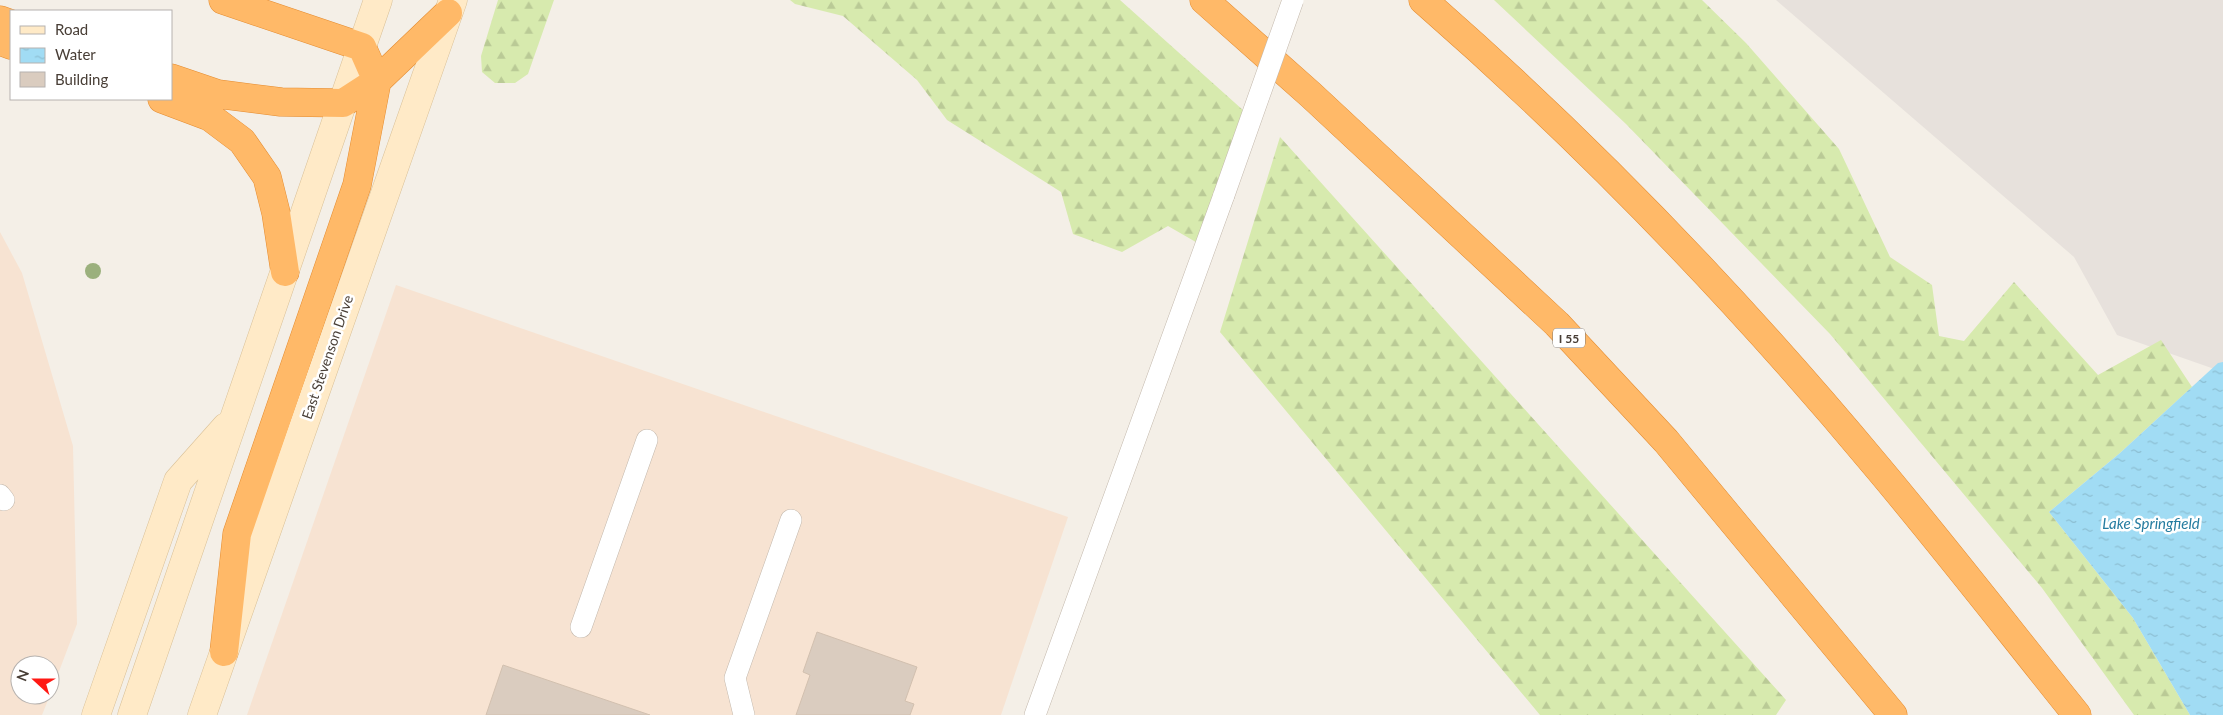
<svg xmlns="http://www.w3.org/2000/svg" width="2223" height="715" font-family="Lato,sans-serif">
  <style>
    .commercial { fill: #f7e3d2 }
    .industrial { fill: #e7e1dc }
    .forest { fill: url(#forest-firs) }
    .water { fill: url(#water-ripples) }
    .building { fill: #daccbf; stroke: #d2c0af }
    .lines { fill: none; stroke-linecap: round; stroke-linejoin: round }
    .lane-casing { stroke: #c3b8ac; stroke-width: 22 }
    .secondary-casing { stroke: #d9c097; stroke-width: 29 }
    .highway-casing { stroke: #e48c31; stroke-width: 29 }
    .lane { stroke: #fff; stroke-width: 21 }
    .secondary { stroke: #ffeac7; stroke-width: 28 }
    .highway { stroke: #ffb968; stroke-width: 28 }
    .lane-bridge-casing { stroke: #c3b8ac; stroke-width: 22; stroke-linecap: butt }
    .lane-bridge { stroke: #fff; stroke-width: 21 }
    .tree { fill: #9bb07d }
    .labels { text-anchor: middle; dominant-baseline: central; stroke-width: 5; stroke-linejoin: round; paint-order: stroke }
    .shield { fill: #fff; stroke: #7f7872; stroke-width: 1 }
    .shield-label { font-size: 12px; font-weight: bold; fill: #483e36 }
    .street-label { font-size: 14px; fill: #483e36; stroke: #fff }
    .water-label { font-size: 15px; font-style: italic; fill: #257ca0; stroke: #fff }
  </style>
  <defs>
    <pattern id="forest-firs" width="22" height="20" patternUnits="userSpaceOnUse" patternTransform="scale(1.25)"><rect width="22" height="20" fill="#d7eaae"/><path d="M5 1l3.5 6h-7zM16 11l3.5 6h-7z" fill="#baca96"/></pattern>
    <pattern id="water-ripples" width="26" height="14" patternUnits="userSpaceOnUse" patternTransform="scale(1.25)"><rect width="26" height="14" fill="#a1dcf4"/><path d="M2 4q2-2 4 0t4 0M15 11q2-2 4 0t4 0" fill="none" stroke="#8cbed2"/></pattern>
  </defs>
  <rect width="100%" height="100%" fill="#f4efe7"/>
  <path class="commercial" d="M 0,232 L 22,273 L 73,446 L 77,624 L 50,695 L 50,665 L 20,665 L 20,695 L 50,695 L 42,715 L 0,715 Z
    M 396,285 L 1068,517 L 1001,715 L 247,715 Z"/>
  <path class="industrial" d="M 1776,0 L 2223,0 L 2223,372 L 2117,335 L 2074,257 Z"/>
  <path class="forest" d="M 498,0 L 554,0 L 528,74 L 515,83 L 495,83 L 482,72 L 481,56 Z
    M 790,0 L 1120,0 L 1244,111 L 1201,245 L 1168,226 L 1122,252 L 1073,234 L 1061,192 L 947,120 L 917,80 L 843,16 L 795,4 Z
    M 1494,0 L 1702,0 L 1746,43 L 1839,149 L 1890,257 L 1932,285 L 1939,336 L 1964,341 L 2014,282 L 2098,375 L 2161,340 L 2192,387 L 2120,453 L 2049,512 L 2133,618 L 2190,715 L 2134,715 L 2042,588 L 1830,334 L 1626,124 Z
    M 1280,137 L 1786,700 L 1776,715 L 1540,715 L 1220,332 Z"/>
  <path class="water" d="M 2223,362 L 2223,715 L 2190,715 L 2133,618 L 2049,512 L 2120,453 L 2218,363 Z"/>
  <path class="building" d="M 817,632 L 917,667 L 905,701 L 914,704 L 910,715 L 796,715 L 810,675 L 803,672 Z
    M 503,665 L 650,715 L 486,715 Z"/>
  <g class="lines">
    <defs>
      <path id="lane" d="M 0,495 L 4,500
        M 581,627 L 647,440
        M 744,715 L 735,678 L 791,520
        M 1035,715 L 1224,195"/>
      <path id="secondary" d="M 96,715 L 178,481 L 226,427
        M 132,715 L 378,0
        M 202,715 L 453,0"/>
      <path id="highway" d="M 223,0 L 362,47 L 377,81 L 357,185 L 237,534 L 224,652
        M 1204,0 L 1311,95 L 1557,324 L 1666,441 L 1893,715
        M 1423,0 C 1587,143 1739,301 1878,468 C 1946,549 2011,633 2077,715
        M 0,20 L 11,24
        M 0,41 L 11,45
        M 171,78 L 218,94 L 281,102 L 343,103 L 377,81 L 448,13
        M 162,99 L 210,117 L 242,141 L 267,177 L 276,213 L 285,272"/>
    </defs>
    <use href="#lane" class="lane-casing"/>
    <use href="#secondary" class="secondary-casing"/>
    <use href="#highway" class="highway-casing"/>
    <use href="#lane" class="lane"/>
    <use href="#secondary" class="secondary"/>
    <use href="#highway" class="highway"/>
    <defs>
      <path id="lane-bridge" d="M 1224,195 L 1293,0"/>
    </defs>
    <use href="#lane-bridge" class="lane-bridge-casing"/>
    <use href="#lane-bridge" class="lane-bridge"/>
  </g>
  <circle class="tree" cx="93" cy="271" r="8"/>
  <g class="labels">
    <rect class="shield" x="1553" y="328.5" width="32" height="19" rx="4"/>
    <g class="shield-label">
      <text x="1569" y="338">I 55</text>
    </g>
    <g class="street-label">
      <text transform="translate(327 357) rotate(-71)">East Stevenson Drive</text>
    </g>
    <g class="water-label">
      <text x="2151" y="523">Lake Springfield</text>
    </g>
  </g>
  <rect x="10" y="10" width="162" height="90" fill="#ffffff" stroke="#b6b2af"/>
  <rect x="20" y="26" width="25" height="8" fill="#ffeac7" stroke="#b6b2af"/>
  <text x="55" y="35" font-size="15" fill="#483e36">Road</text>
  <rect x="20" y="48" width="25" height="15" fill="url(#water-ripples)" stroke="#b6b2af"/>
  <text x="55" y="60" font-size="15" fill="#483e36">Water</text>
  <rect x="20" y="72" width="25" height="15" fill="#daccbf" stroke="#b6b2af"/>
  <text x="55" y="85" font-size="15" fill="#483e36">Building</text>
  <g transform="translate(35 680) rotate(291)"><circle r="24" fill="#ffffff" stroke="#b6b2af"/>
  <path d="M0-4L9 19L0 12L-9 19Z" fill="#ff1914"/>
  <text y="-8" font-size="14" font-weight="bold" text-anchor="middle" fill="#483e36">N</text>
  </g>
</svg>
